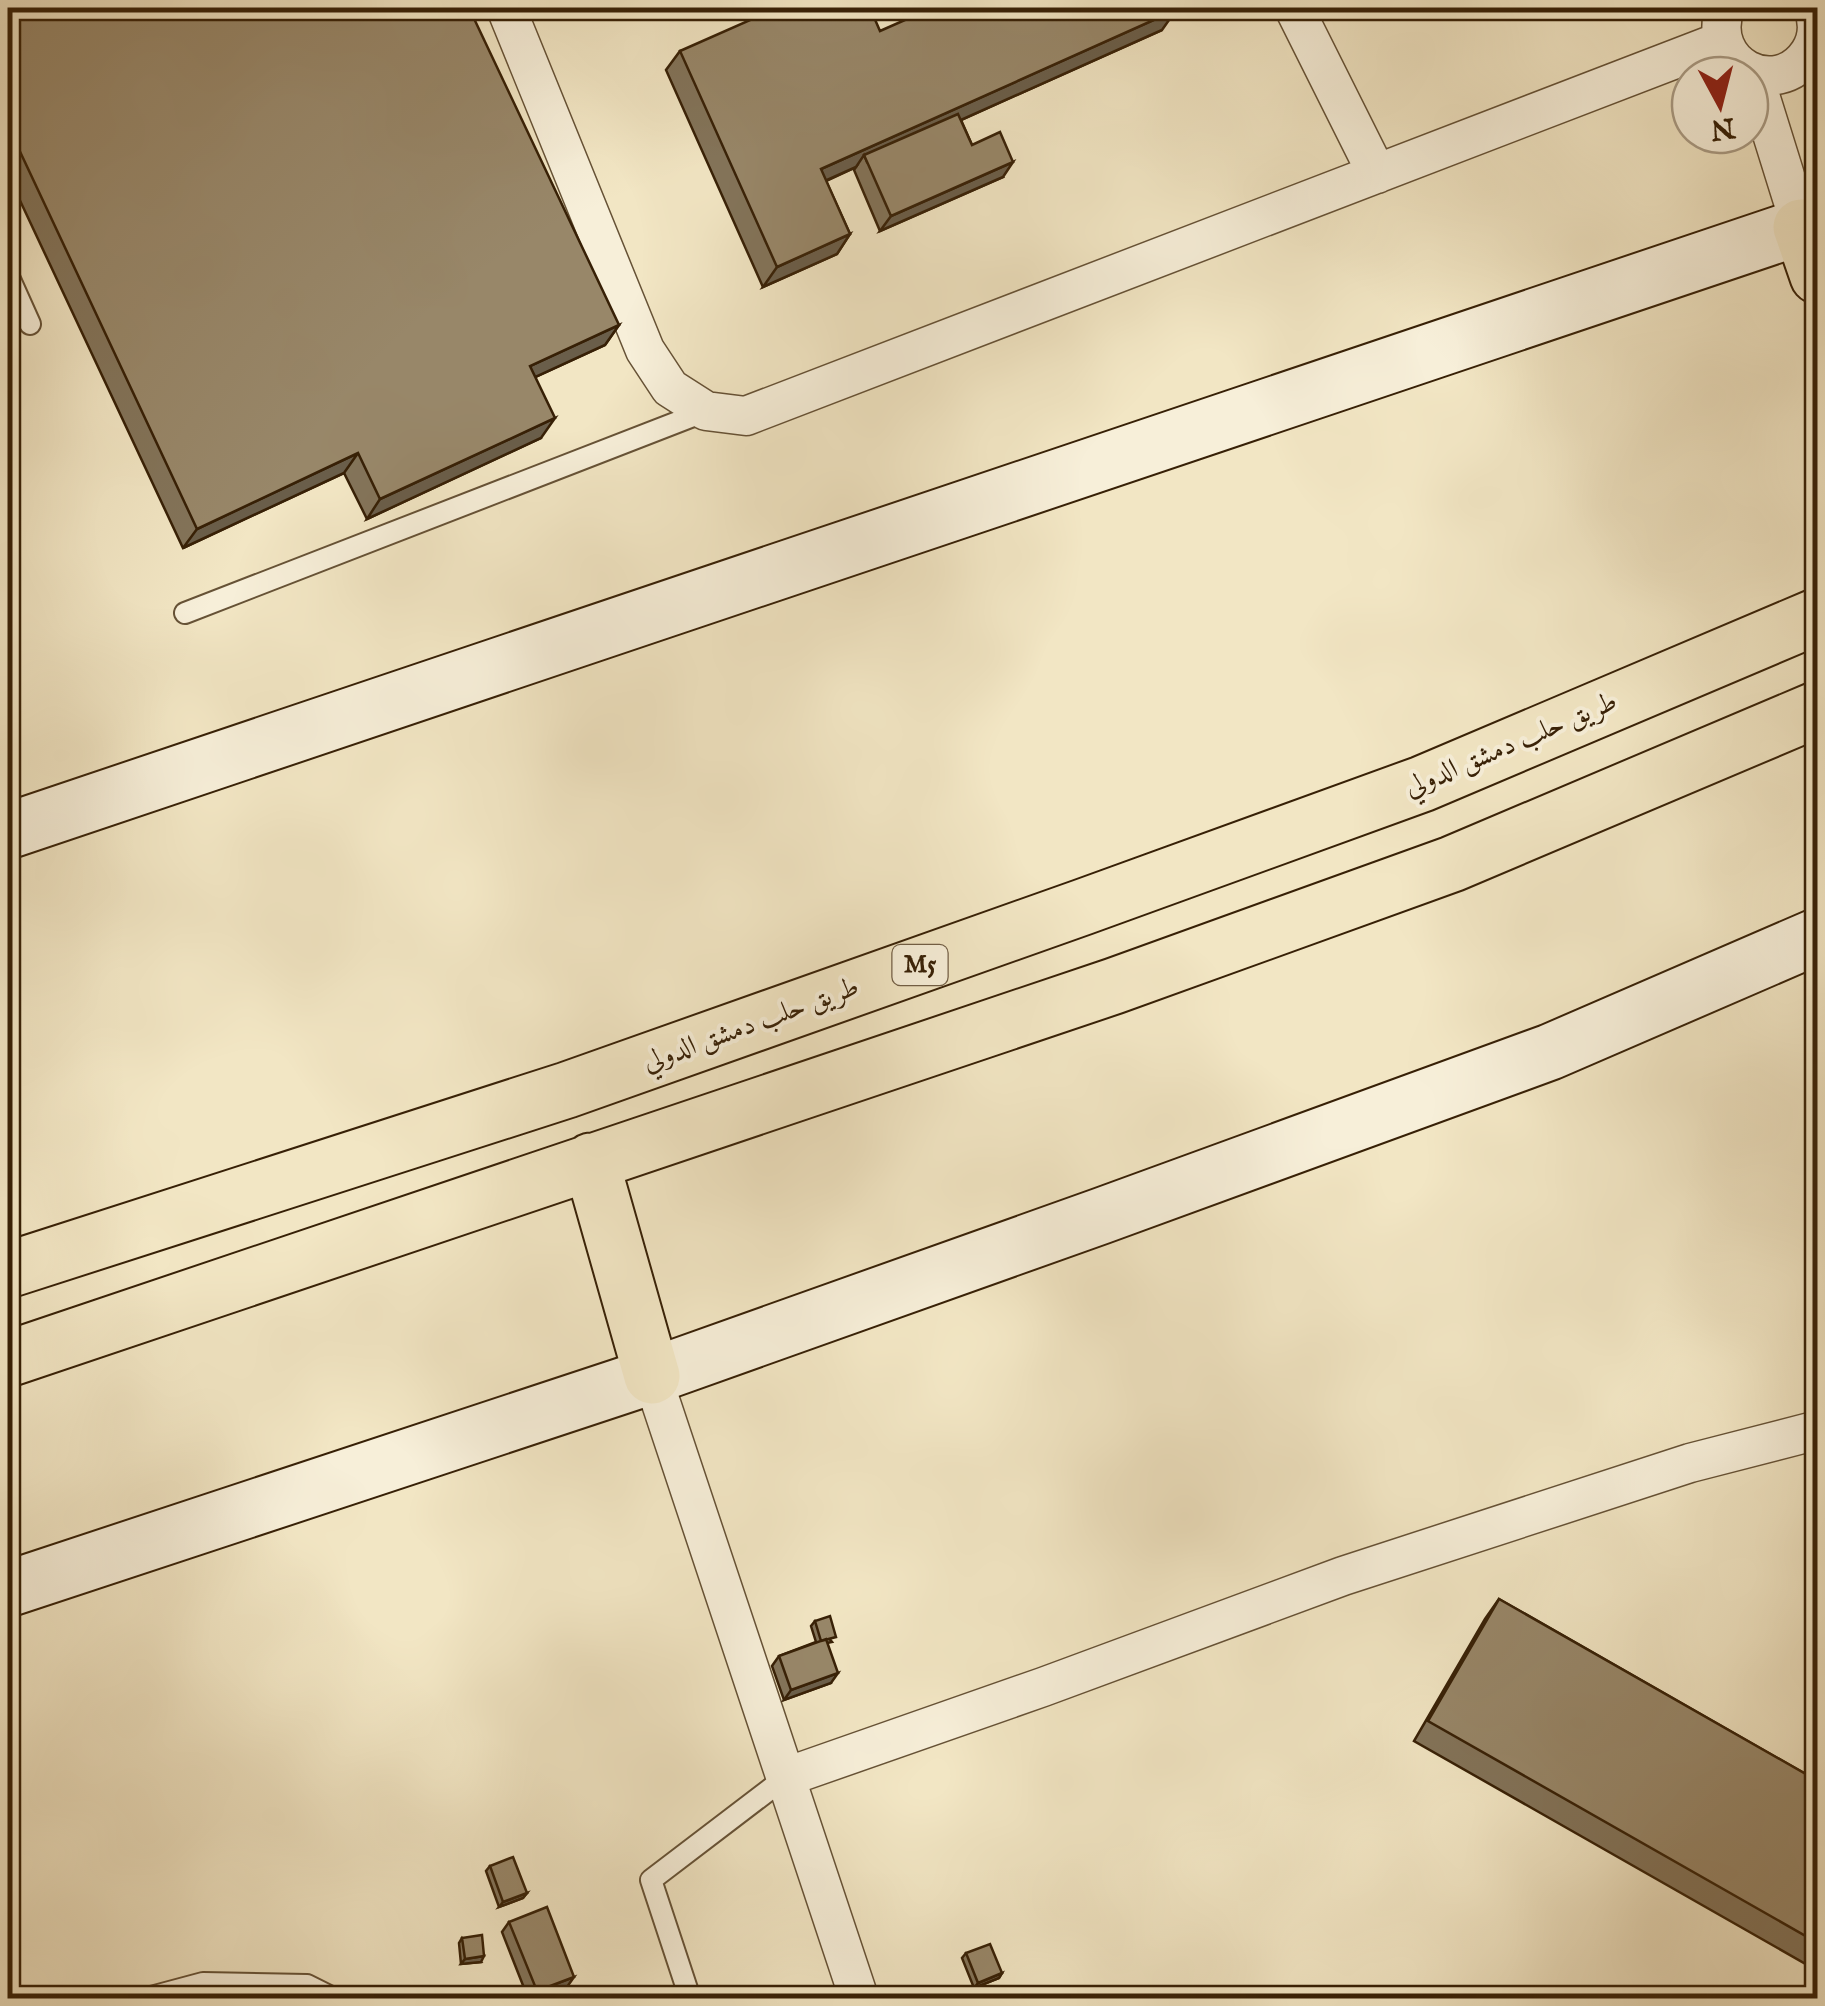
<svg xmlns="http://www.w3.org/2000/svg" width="1825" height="2006" font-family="'IM FELL English',Amiri,serif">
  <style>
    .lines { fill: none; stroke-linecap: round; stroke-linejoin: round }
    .service-casing { stroke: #665236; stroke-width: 24 }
    .minor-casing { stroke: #665236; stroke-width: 41 }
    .secondary-casing { stroke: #372006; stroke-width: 59 }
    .motorway-casing { stroke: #372006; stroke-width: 59 }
    .service { stroke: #f7efd9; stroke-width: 20 }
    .minor { stroke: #f7efd9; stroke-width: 38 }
    .secondary { stroke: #f7efd9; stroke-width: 55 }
    .motorway { stroke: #f2e6c4; stroke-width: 55 }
    .wall { fill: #83745a; stroke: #372006; stroke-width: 2.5 }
    .shaded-wall { fill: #6a5e4a; stroke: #372006; stroke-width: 2.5 }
    .building { fill: #988769; stroke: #372006; stroke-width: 2.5 }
    .labels { text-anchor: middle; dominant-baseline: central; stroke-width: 8; stroke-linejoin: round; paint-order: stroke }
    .shield { fill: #f7efd9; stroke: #715e45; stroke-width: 2.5 }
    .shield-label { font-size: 25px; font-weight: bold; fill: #372006 }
    .street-label { font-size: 28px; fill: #372006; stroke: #f7efd9 }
  </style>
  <rect width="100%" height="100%" fill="#f2e6c4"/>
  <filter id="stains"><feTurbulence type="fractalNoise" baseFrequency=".002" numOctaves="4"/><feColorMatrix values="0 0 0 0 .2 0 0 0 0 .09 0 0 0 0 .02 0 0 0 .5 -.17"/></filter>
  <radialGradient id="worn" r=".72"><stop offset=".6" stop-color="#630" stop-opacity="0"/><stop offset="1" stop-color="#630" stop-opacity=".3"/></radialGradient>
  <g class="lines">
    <defs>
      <path id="service" d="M 8,275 L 30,324
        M 185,613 L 706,411
        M 147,1998 L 203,1983 L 307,1985 L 333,1998
        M 690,1998 L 651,1880 L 786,1777"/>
      <path id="minor" d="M 506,8 L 645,350 L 670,388 L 706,411 L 746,416 L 1722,41
        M 1294,8 L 1377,174
        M 1725,8 C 1705,64 1776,102 1809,53 C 1818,39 1819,23 1813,8
        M 1753,73 L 1801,227
        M 652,1376 L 859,1998
        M 786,1777 L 1043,1687 L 1343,1576 L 1690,1463 L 1818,1430"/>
      <path id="secondary" d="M 8,831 L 1818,221
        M 8,1589 L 652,1376 L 1101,1216 L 1550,1052 L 1818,936"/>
      <path id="motorway" d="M 1801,227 L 1818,276
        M 591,1161 L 652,1376
        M 8,1270 L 567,1090 L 1083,907 L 1422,784 L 1818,616
        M 8,1359 L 1114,986 L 1452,864 L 1818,709"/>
    </defs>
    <use href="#service" class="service-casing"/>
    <use href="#minor" class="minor-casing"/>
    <use href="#secondary" class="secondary-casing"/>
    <use href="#motorway" class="motorway-casing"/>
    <use href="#service" class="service"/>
    <use href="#minor" class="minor"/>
    <use href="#secondary" class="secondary"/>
    <use href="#motorway" class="motorway"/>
  </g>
  <path class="wall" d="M 8,22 L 619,325 L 605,345 L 535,377 L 541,438 L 367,519 L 344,473 L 183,548 L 8,175 Z
    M 1162,30 L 961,120 L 972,145 L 1003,177 L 880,231 L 854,170 L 856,167 L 826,181 L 850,234 L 837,254 L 763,287 L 666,70 L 680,51 L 880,31 Z
    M 1499,1599 L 1818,1781 L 1818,1971 L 1414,1741 L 1485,1619 Z
    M 815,1621 L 832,1642 L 827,1643 L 831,1683 L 784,1700 L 772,1666 L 779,1656 L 816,1642 L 811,1626 Z
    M 490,1866 L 527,1893 L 523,1898 L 499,1907 L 486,1871 Z
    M 509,1922 L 567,1987 L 537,1998 L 528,1998 L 502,1932 Z
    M 462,1938 L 481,1962 L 461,1964 L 459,1943 Z
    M 966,1953 L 1002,1973 L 999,1978 L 974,1988 L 962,1958 Z"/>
  <path class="shaded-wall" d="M 1176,10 L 1162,30 L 867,162 L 864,155 L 856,167 L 807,189 L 821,169 Z
    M 1013,162 L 1003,177 L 880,231 L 891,216 Z
    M 850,234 L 837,254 L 763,287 L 777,267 Z
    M 619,325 L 605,345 L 516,386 L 530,366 Z
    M 555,418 L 541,438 L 367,519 L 380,499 Z
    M 358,453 L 344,473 L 183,548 L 197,529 Z
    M 838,1673 L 831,1683 L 784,1700 L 791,1690 Z
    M 527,1893 L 523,1898 L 499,1907 L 503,1902 Z
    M 484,1956 L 481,1962 L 461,1964 L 465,1959 Z
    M 1002,1973 L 999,1978 L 974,1988 L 978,1983 Z
    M 574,1977 L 567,1987 L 537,1998 L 531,1998 L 537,1991 Z"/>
  <path class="building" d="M 39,8 L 469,8 L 619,325 L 530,366 L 555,418 L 380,499 L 358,453 L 197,529 L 8,126 L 8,22 Z
    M 777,8 L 870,8 L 880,31 L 932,8 L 1175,8 L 1176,10 L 821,169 L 850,234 L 777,267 L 680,51 Z
    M 958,114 L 972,145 L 1000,132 L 1013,162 L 891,216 L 864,155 Z
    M 1499,1599 L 1818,1781 L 1818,1943 L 1428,1721 Z
    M 830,1616 L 836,1637 L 821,1641 L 815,1621 Z
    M 826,1639 L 838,1673 L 791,1690 L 779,1656 Z
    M 513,1857 L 527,1893 L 503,1902 L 490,1866 Z
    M 547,1907 L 574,1977 L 537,1991 L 509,1922 Z
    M 482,1935 L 484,1956 L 465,1959 L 462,1938 Z
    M 990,1944 L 1002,1973 L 978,1983 L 966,1953 Z"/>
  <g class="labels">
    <rect class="shield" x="892.5" y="945" width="55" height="40" rx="8"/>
    <g class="shield-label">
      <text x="920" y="965">M5</text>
    </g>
    <g class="street-label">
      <text transform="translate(1511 745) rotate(-23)">طريق حلب دمشق الدولي</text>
      <text transform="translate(751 1025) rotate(-20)">طريق حلب دمشق الدولي</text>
    </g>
  </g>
  <rect width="1825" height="2006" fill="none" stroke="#f2e6c4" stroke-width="40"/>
  <rect x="10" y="10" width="1805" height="1986" fill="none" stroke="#372006" stroke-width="5"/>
  <rect x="20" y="20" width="1785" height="1966" fill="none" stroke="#372006" stroke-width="2.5"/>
  <g transform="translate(1720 105) rotate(173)"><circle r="48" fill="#f7efd9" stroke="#aa9c85" stroke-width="2.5"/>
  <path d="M0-8L18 38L0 25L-18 38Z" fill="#8f2418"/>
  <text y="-15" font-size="28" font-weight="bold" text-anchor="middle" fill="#372006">N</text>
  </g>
  <rect width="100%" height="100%" filter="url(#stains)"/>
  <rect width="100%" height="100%" fill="url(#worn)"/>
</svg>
